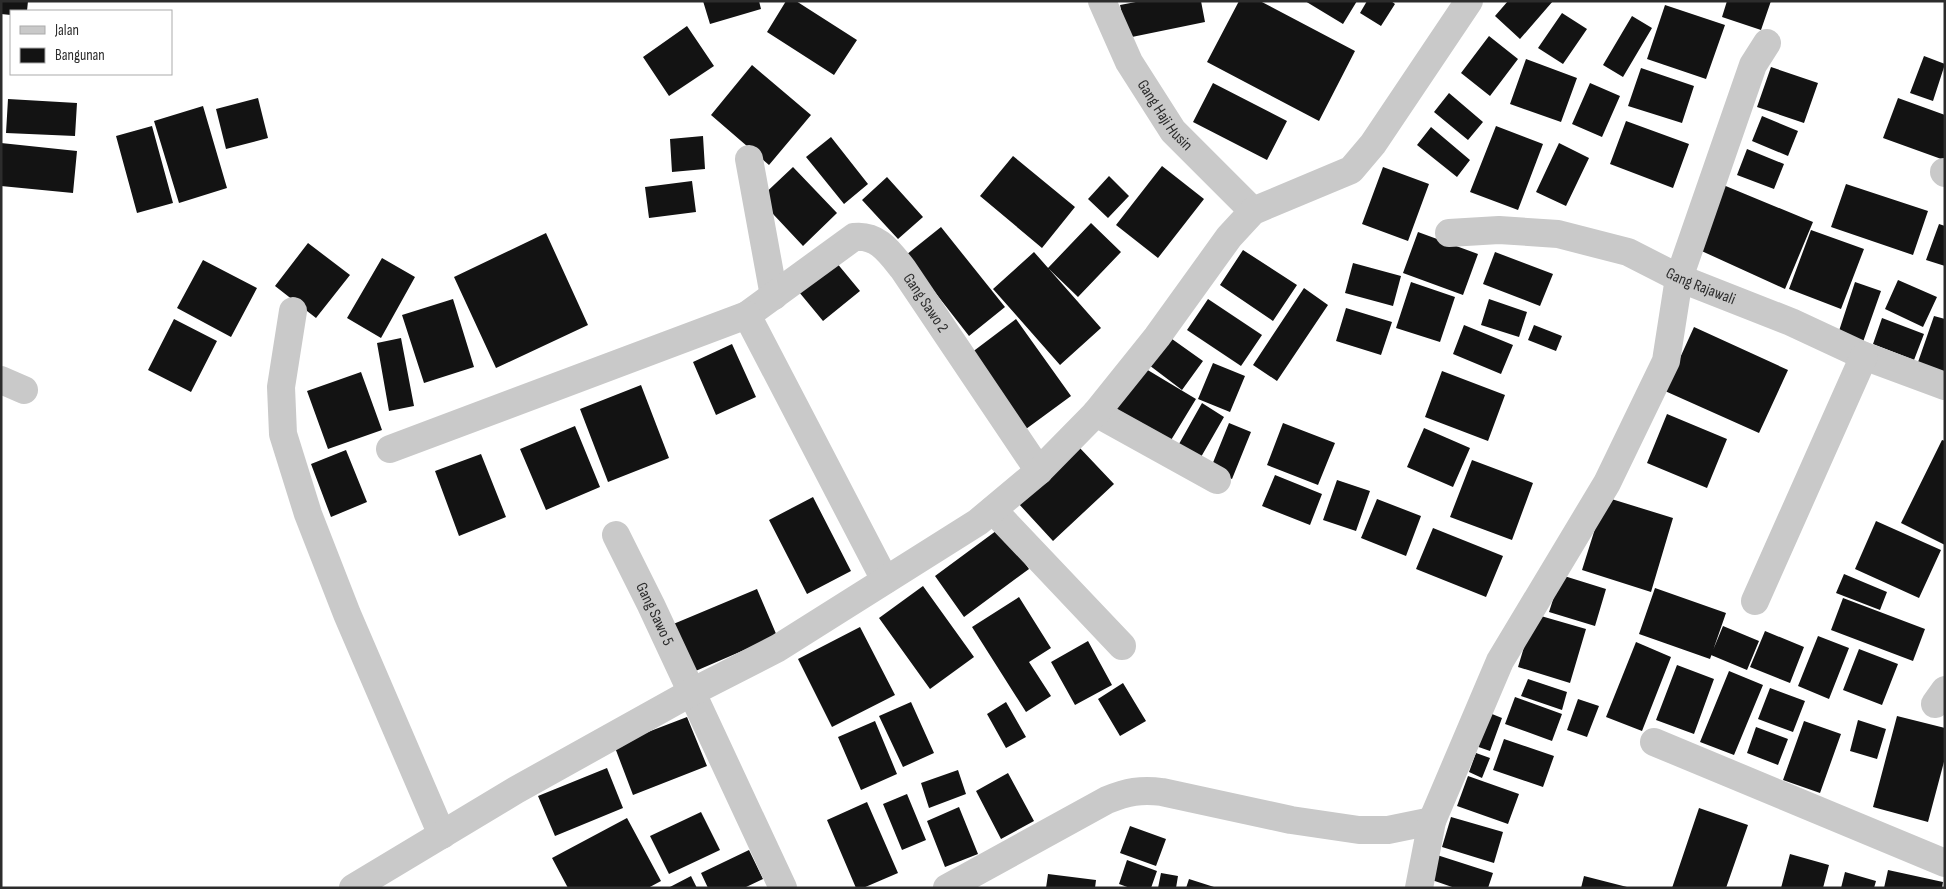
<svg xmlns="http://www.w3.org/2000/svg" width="1946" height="889" font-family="'Sofia Sans Condensed',sans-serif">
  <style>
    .building { fill: #131313 }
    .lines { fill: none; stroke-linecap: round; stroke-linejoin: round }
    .minor { stroke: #c9c9c9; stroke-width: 28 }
    .labels { text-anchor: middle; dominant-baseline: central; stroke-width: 5; stroke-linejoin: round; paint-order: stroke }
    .street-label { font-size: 16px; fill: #2c2c2c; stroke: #fff }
  </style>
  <rect width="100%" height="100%" fill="#fff"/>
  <path class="building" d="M 1,1 L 28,1 L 27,11 L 11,11 L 11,15 L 1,14 Z
    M 703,1 L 759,1 L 761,9 L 710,24 Z
    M 786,1 L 796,1 L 857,40 L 834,75 L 767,32 Z
    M 1141,1 L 1201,1 L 1205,22 L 1127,38 L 1120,5 Z
    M 1239,1 L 1260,1 L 1355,51 L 1319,121 L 1207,62 Z
    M 1305,1 L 1357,1 L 1343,24 Z
    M 1367,1 L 1391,1 L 1395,4 L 1381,26 L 1360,13 Z
    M 1508,1 L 1553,1 L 1520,39 L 1495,16 Z
    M 1727,1 L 1771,1 L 1761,30 L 1722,17 Z
    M 1665,5 L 1725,25 L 1706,79 L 1647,59 Z
    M 1562,13 L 1587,29 L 1563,64 L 1538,48 Z
    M 1632,16 L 1652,28 L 1623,77 L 1603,65 Z
    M 687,26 L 714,66 L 669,96 L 643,57 Z
    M 1489,36 L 1518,59 L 1490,96 L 1461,73 Z
    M 1924,56 L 1945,64 L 1933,101 L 1910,93 Z
    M 1526,59 L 1577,78 L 1561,122 L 1510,104 Z
    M 752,65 L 811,115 L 769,165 L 711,115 Z
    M 1771,67 L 1818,83 L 1804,123 L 1757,107 Z
    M 1641,68 L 1694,86 L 1682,123 L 1628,106 Z
    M 1213,83 L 1287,121 L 1267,160 L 1193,122 Z
    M 1590,83 L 1620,96 L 1602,137 L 1572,124 Z
    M 1449,93 L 1483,122 L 1468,140 L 1434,112 Z
    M 258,98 L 268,138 L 226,149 L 216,109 Z
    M 1898,98 L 1945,115 L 1944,160 L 1883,138 Z
    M 8,99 L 77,103 L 75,136 L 6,133 Z
    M 203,106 L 227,188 L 179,203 L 154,121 Z
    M 1762,116 L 1798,131 L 1788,156 L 1752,141 Z
    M 1626,121 L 1689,144 L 1673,188 L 1610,164 Z
    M 152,126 L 173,203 L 137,213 L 116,136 Z
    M 1496,126 L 1543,144 L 1518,210 L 1470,192 Z
    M 1431,127 L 1470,160 L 1457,177 L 1417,145 Z
    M 703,136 L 705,169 L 672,172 L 670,139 Z
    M 831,137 L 868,184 L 844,204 L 806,157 Z
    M 1,143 L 77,151 L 73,193 L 1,186 Z
    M 1559,143 L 1589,158 L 1566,206 L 1536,192 Z
    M 1747,149 L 1784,164 L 1774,189 L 1737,175 Z
    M 1013,156 L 1075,207 L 1042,248 L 980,196 Z
    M 1162,166 L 1204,199 L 1158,258 L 1116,225 Z
    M 793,167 L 837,213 L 803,246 L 759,199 Z
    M 1383,167 L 1429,184 L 1408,241 L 1362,224 Z
    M 1109,176 L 1129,196 L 1108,218 L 1088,199 Z
    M 887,177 L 923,217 L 898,239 L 862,200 Z
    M 692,181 L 696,212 L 649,218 L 645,187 Z
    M 1716,182 L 1813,222 L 1785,289 L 1695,248 Z
    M 1846,184 L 1928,211 L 1913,255 L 1831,227 Z
    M 1091,223 L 1121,252 L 1078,297 L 1048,268 Z
    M 1939,224 L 1945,226 L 1945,266 L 1926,260 Z
    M 941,227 L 1005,307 L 969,336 L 906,255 Z
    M 1811,230 L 1864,249 L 1841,309 L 1789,289 Z
    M 1418,232 L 1478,254 L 1463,295 L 1403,273 Z
    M 546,233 L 588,325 L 496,368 L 454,277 Z
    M 308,243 L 350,275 L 316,318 L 275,286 Z
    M 1243,250 L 1297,285 L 1273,321 L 1220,285 Z
    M 1034,252 L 1101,328 L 1060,365 L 993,289 Z
    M 1495,252 L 1553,274 L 1540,306 L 1483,284 Z
    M 382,258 L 415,277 L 381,338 L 347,318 Z
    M 203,260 L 257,288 L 231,337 L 177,308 Z
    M 836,262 L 860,291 L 823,321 L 799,292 Z
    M 1353,263 L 1401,276 L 1393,306 L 1345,293 Z
    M 1898,280 L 1937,297 L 1923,327 L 1885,309 Z
    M 1411,282 L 1455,297 L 1440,342 L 1396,328 Z
    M 1855,282 L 1881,291 L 1863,342 L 1838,334 Z
    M 1304,288 L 1328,305 L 1277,381 L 1253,365 Z
    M 453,299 L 474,367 L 424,383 L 402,315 Z
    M 1208,299 L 1262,335 L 1241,366 L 1187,330 Z
    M 1489,299 L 1527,312 L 1519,337 L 1481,325 Z
    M 1346,308 L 1392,322 L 1381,355 L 1336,341 Z
    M 1934,316 L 1945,319 L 1945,374 L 1917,365 Z
    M 1882,318 L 1924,334 L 1914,360 L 1873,344 Z
    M 174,319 L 217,341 L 191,392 L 148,370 Z
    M 1016,319 L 1071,396 L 1026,429 L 971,353 Z
    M 1464,325 L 1513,345 L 1501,374 L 1453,354 Z
    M 1534,325 L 1562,336 L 1556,351 L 1528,340 Z
    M 1694,327 L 1788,370 L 1759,433 L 1665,391 Z
    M 1165,334 L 1203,361 L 1182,390 L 1145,362 Z
    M 401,338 L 414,406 L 389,411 L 377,343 Z
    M 732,344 L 756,397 L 716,415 L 693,362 Z
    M 1213,363 L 1245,376 L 1230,412 L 1198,399 Z
    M 1141,366 L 1196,399 L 1165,450 L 1111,417 Z
    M 1442,371 L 1505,395 L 1488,441 L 1425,417 Z
    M 361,372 L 382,430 L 328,449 L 307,391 Z
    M 641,385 L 669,458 L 608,482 L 580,409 Z
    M 1202,403 L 1224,417 L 1201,457 L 1179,444 Z
    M 1667,414 L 1727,439 L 1707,488 L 1647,463 Z
    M 1229,423 L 1251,432 L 1232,479 L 1210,470 Z
    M 1283,423 L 1335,443 L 1318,485 L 1267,465 Z
    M 575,426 L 600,487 L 546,510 L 520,449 Z
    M 1424,428 L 1470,448 L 1453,487 L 1407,467 Z
    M 1942,440 L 1945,441 L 1945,545 L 1901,523 Z
    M 1078,446 L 1114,484 L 1053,541 L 1018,503 Z
    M 346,450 L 367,502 L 331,517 L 311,464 Z
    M 481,454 L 506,517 L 459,536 L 435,471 Z
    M 1472,460 L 1533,483 L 1512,540 L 1450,517 Z
    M 1275,475 L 1322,494 L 1310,525 L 1262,506 Z
    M 1337,480 L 1370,491 L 1356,531 L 1323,520 Z
    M 813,497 L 851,571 L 807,594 L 769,520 Z
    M 1605,497 L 1673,518 L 1651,592 L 1582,570 Z
    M 1377,499 L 1421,516 L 1406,556 L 1361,538 Z
    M 1876,521 L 1941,550 L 1919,598 L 1855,569 Z
    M 1000,528 L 1029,569 L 964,617 L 935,576 Z
    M 1433,528 L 1503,556 L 1486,597 L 1416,569 Z
    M 1844,574 L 1887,592 L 1880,610 L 1836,593 Z
    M 1561,575 L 1606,589 L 1595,626 L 1549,612 Z
    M 923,586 L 974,657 L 930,689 L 879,618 Z
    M 1655,588 L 1726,613 L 1710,659 L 1639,634 Z
    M 757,589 L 777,636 L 691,673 L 671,625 Z
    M 1019,597 L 1051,648 L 1029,662 L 1051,696 L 1026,712 L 972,627 Z
    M 1843,598 L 1925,629 L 1913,661 L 1831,630 Z
    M 1534,614 L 1586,629 L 1570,683 L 1518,667 Z
    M 1723,626 L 1759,641 L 1747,670 L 1711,655 Z
    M 860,627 L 895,695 L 832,727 L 798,659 Z
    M 1765,631 L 1804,647 L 1790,683 L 1750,667 Z
    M 1818,636 L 1849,648 L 1829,699 L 1798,686 Z
    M 1088,641 L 1112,685 L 1075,705 L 1051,662 Z
    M 1636,642 L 1671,657 L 1642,731 L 1606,717 Z
    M 1859,649 L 1898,664 L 1882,705 L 1843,690 Z
    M 1677,665 L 1714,679 L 1694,734 L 1656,720 Z
    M 1729,671 L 1763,685 L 1734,755 L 1700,742 Z
    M 1528,679 L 1567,692 L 1562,710 L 1521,696 Z
    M 1123,683 L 1146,721 L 1120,736 L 1098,699 Z
    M 1770,688 L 1805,701 L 1793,732 L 1758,719 Z
    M 1515,697 L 1562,714 L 1552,741 L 1505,724 Z
    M 1578,699 L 1599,706 L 1587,737 L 1567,730 Z
    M 911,702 L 934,753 L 903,767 L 879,716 Z
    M 1006,702 L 1026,737 L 1006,748 L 987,714 Z
    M 1482,710 L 1502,718 L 1490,751 L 1470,744 Z
    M 1897,716 L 1945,728 L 1945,758 L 1928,822 L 1873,807 Z
    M 687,717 L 707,766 L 633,795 L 614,745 Z
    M 1858,720 L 1886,729 L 1877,759 L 1850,751 Z
    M 875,721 L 897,774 L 861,790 L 838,737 Z
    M 1804,721 L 1841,734 L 1820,793 L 1783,780 Z
    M 1756,727 L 1788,739 L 1778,765 L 1747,753 Z
    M 1504,739 L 1554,756 L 1543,787 L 1493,770 Z
    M 1476,753 L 1490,758 L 1482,778 L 1469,772 Z
    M 607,768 L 623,808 L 555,836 L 538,796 Z
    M 958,770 L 966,794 L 929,808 L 921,783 Z
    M 1008,773 L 1034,821 L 1001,839 L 976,791 Z
    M 1468,776 L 1519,794 L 1508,824 L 1457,806 Z
    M 907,794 L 926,840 L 902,850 L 883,804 Z
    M 867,802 L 898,873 L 863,888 L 856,888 L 827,820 Z
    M 959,807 L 978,854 L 945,867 L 927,821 Z
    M 1699,808 L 1748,825 L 1726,888 L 1672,888 Z
    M 701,812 L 720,850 L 669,874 L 650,836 Z
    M 1451,817 L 1503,832 L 1494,863 L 1442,847 Z
    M 627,818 L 661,881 L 648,888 L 568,888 L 552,858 Z
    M 1130,826 L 1166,839 L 1156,866 L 1120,853 Z
    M 749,850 L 763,879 L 744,888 L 708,888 L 701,873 Z
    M 1790,854 L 1829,865 L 1823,888 L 1781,888 Z
    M 1437,855 L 1493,873 L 1488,888 L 1455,888 L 1429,879 Z
    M 1127,860 L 1157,871 L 1151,888 L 1130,888 L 1119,884 Z
    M 1888,870 L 1943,882 L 1942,888 L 1884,888 Z
    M 1845,872 L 1876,881 L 1874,888 L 1841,888 Z
    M 1161,873 L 1178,876 L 1176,888 L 1158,888 Z
    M 1048,874 L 1096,880 L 1095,888 L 1046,888 Z
    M 691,876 L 697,888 L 668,888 Z
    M 1584,876 L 1627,887 L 1627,888 L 1581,888 Z
    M 1189,879 L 1214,887 L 1214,888 L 1186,888 Z"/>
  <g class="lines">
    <g class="minor">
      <path id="s1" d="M 1102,1 L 1129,62 L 1173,131 L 1253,211"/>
      <path d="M 749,159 L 774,296"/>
      <path d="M 1944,172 L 1945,173"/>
      <path id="s2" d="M 1449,233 L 1499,230 L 1558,234 L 1628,252 L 1679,278 L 1791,322 L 1864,356 L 1945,386"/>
      <path d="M 293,311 L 281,387 L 283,434 L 308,514 L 347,614 L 442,835"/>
      <path id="s3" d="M 747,315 L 854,237 C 878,234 890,253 903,269 L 1039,471"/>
      <path d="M 1,380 L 24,390"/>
      <path d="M 1096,413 L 1217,480"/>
      <path d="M 390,449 L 747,315 L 885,580"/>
      <path d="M 993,510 L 1122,646"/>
      <path id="s4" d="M 616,535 L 651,605 L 783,888"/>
      <path d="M 1755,601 L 1864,356"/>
      <path d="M 1935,704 L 1945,690"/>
      <path d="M 1654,742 L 1945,863"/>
      <path d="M 353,888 L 516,790 L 692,692 L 778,648 L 978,522 L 1039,471 L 1096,413 L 1157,337 L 1229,237 L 1253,211 L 1351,170 L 1373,144 L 1469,1"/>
      <path d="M 947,888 L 1107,800 C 1127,792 1141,789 1162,792 L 1291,820 L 1359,830 L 1388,830 L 1432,821"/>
      <path d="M 1419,888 L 1432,821 L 1500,661 L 1607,483 L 1666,361 L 1679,278 L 1753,65 L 1767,43"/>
    </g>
  </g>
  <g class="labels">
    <g class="street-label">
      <text stroke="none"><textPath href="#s1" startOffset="131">Gang Haji Husin</textPath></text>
      <text stroke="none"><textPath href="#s2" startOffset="262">Gang Rajawali</textPath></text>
      <text stroke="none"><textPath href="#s3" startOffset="235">Gang Sawo 2</textPath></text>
      <text stroke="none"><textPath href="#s4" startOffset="88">Gang Sawo 5</textPath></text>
    </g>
  </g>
  <rect width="1946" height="889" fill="none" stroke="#2c2c2c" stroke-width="5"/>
  <rect x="10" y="10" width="162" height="65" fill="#ffffff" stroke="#ababab"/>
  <rect x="20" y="26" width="25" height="8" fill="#c9c9c9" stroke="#ababab"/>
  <text x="55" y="35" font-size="15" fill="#2c2c2c">Jalan</text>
  <rect x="20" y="48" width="25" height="15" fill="#131313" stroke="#ababab"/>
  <text x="55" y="60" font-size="15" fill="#2c2c2c">Bangunan</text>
</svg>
